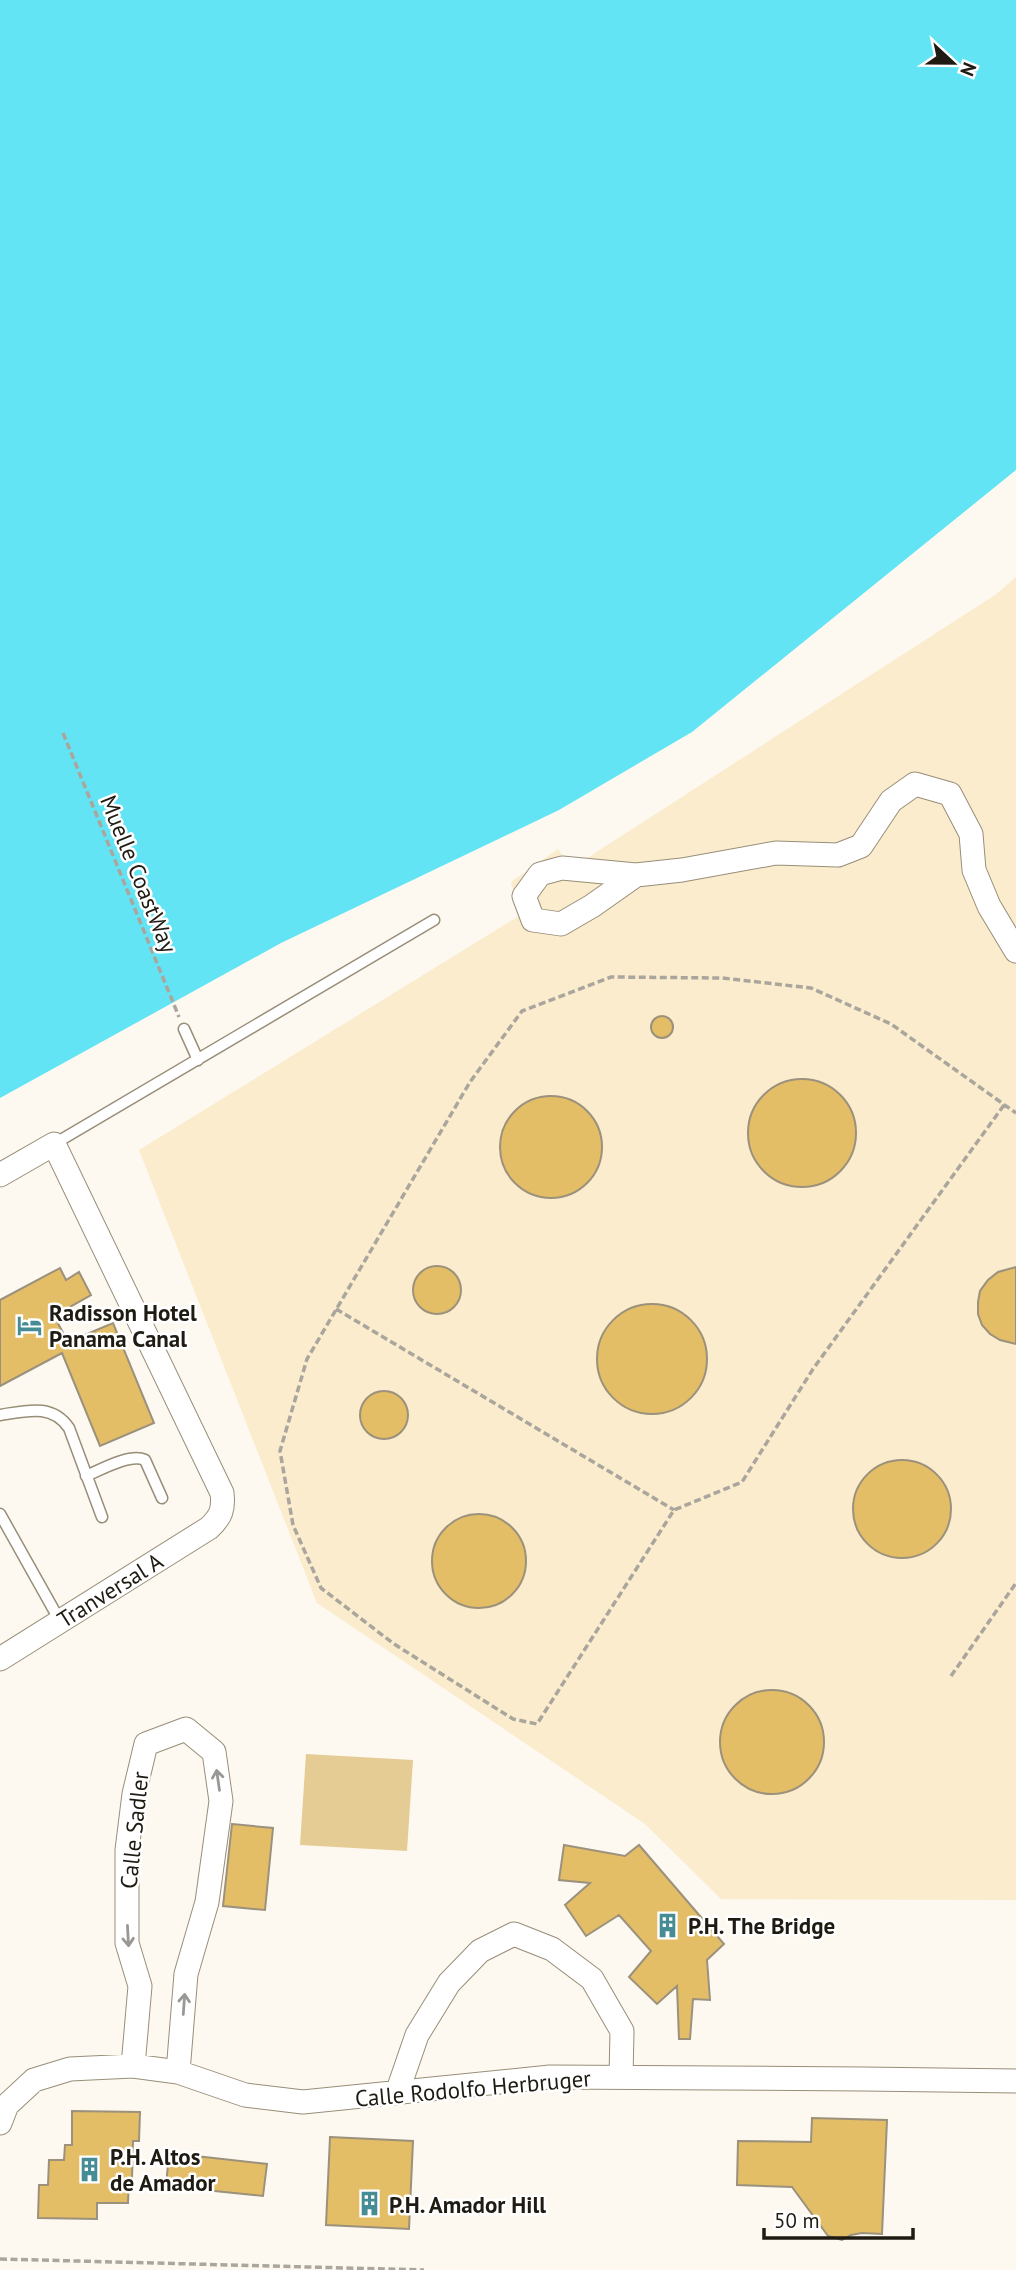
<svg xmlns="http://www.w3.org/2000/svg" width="1016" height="2270" font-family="'PT Sans',sans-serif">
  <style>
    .built { fill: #faeccd }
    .green { fill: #e5cc94 }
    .water { fill: #63e4f5 }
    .building { fill: #e4be66; stroke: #9b917c; stroke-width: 2 }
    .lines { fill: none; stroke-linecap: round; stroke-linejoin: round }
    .service-casing { stroke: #988e78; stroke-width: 13 }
    .minor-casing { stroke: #988e78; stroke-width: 25 }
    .path { stroke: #aaa69d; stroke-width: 3.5; stroke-dasharray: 7 3.5; stroke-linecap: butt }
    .service { stroke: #fff; stroke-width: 10 }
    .minor { stroke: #fff; stroke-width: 23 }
    .oneway { stroke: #9a9895 }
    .labels { text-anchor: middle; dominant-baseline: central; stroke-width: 5; stroke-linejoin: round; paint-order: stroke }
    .street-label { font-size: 23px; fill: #1f1b13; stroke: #fff }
    .poi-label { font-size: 23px; font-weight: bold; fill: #1f1b13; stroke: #fff; text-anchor: start }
  </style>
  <rect width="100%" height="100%" fill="#fdf9f0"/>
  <path class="built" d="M 1016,577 L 1016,1900 L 721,1899 L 645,1824 L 317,1603 L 139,1150 L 519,916 L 511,882 L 558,849 L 567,862 L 578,864 L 995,595 Z"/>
  <path class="green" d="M 306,1754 L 413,1760 L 407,1851 L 300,1845 Z"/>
  <path class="water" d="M 0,0 L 1016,0 L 1016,470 L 692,732 L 559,810 L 281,943 L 0,1098 Z"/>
  <path class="building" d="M651 1027a11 11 0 1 1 22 0a11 11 0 1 1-22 0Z
    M748 1133a54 54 0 1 1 108 0a54 54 0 1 1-108 0Z
    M500 1147a51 51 0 1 1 102 0a51 51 0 1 1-102 0Z
    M413 1290a24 24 0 1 1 48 0a24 24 0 1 1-48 0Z
    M 1016,1267 L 1016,1344 L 1000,1340 L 990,1334 L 982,1325 L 978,1314 L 978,1302 L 980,1291 L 988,1280 L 998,1272 Z
    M 60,1268 L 66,1280 L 79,1272 L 91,1295 L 54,1316 L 68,1342 L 113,1323 L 154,1423 L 100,1446 L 62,1353 L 0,1386 L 0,1300 Z
    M597 1359a55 55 0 1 1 110 0a55 55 0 1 1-110 0Z
    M360 1415a24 24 0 1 1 48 0a24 24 0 1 1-48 0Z
    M853 1509a49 49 0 1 1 98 0a49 49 0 1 1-98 0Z
    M432 1561a47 47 0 1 1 94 0a47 47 0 1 1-94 0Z
    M720 1742a52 52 0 1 1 104 0a52 52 0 1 1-104 0Z
    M 232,1824 L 273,1828 L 265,1910 L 223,1906 Z
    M 564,1845 L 625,1856 L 639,1845 L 724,1944 L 707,1960 L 710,2000 L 693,1999 L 690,2039 L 679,2039 L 677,1986 L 657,2004 L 629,1977 L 651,1951 L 619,1915 L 586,1936 L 565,1905 L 590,1883 L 559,1880 Z
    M 72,2111 L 140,2112 L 139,2141 L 133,2141 L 132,2178 L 129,2179 L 128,2203 L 97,2203 L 97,2219 L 38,2218 L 39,2185 L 48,2185 L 49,2160 L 64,2160 L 65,2145 L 72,2145 Z
    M 812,2118 L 887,2120 L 882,2234 L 862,2233 L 851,2235 L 842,2240 L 828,2236 L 792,2187 L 737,2185 L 738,2141 L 811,2142 Z
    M 330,2137 L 413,2141 L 409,2229 L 326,2225 Z
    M 169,2153 L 267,2164 L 263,2196 L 166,2186 Z"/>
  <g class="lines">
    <defs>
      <path id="service" d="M 184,1029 L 198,1060
        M 54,1144 L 434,920
        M 0,1415 C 26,1411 52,1403 69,1428 L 102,1517
        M 86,1476 C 100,1470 130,1453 145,1460 L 162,1498
        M 0,1514 L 60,1621"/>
      <path id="minor" d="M 636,875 L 592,906 L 561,924 L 533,920 L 524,896 L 540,874 L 562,868 L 636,875 L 682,870 L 776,853 L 838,855 L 861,846 L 891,801 L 915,784 L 950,794 L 971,834 L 974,870 L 989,906 L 1016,951
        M 0,1175 L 54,1144 L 222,1493 C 224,1509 221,1517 209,1528 L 0,1659
        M 133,2066 L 140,1986 L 127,1943 L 127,1850 L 134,1794 L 146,1744 L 186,1729 L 214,1752 L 221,1801 L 207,1902 L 186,1974 L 178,2072
        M 397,2093 L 417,2035 L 449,1983 L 480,1951 L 514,1934 L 552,1949 L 592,1979 L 622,2031 L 621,2077
        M 0,2123 L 7,2105 L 34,2080 L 70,2069 L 133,2066 L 178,2072 L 245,2095 L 303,2102 L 550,2077 L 864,2079 L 1016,2081"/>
    </defs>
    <use href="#service" class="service-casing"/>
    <use href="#minor" class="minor-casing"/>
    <path class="path" d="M 63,733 L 179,1017
      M 1004,1105 L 813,1369 L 742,1482 L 674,1510 L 537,1724 L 513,1719 L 394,1644 L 321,1588 L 293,1525 L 280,1451 L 307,1359 L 470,1082 L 522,1011 L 611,977 L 722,978 L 811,988 L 891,1024 L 1016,1113
      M 336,1309 L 674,1510
      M 951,1676 L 1016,1583
      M 0,2259 L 424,2270"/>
    <use href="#service" class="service"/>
    <use href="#minor" class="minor"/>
  </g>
  <defs><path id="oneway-shaft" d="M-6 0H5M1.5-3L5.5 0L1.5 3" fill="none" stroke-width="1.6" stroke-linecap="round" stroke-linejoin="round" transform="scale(1.75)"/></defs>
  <g class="oneway">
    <use href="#oneway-shaft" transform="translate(218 1780) rotate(-98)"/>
    <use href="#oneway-shaft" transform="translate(128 1936) rotate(87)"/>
    <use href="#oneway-shaft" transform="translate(184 2004) rotate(-86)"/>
  </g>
  <defs>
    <symbol id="hotel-bare" viewBox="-9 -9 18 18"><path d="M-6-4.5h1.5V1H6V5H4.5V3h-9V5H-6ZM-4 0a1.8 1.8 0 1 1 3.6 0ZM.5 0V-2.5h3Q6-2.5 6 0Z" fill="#458c95" stroke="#fff" stroke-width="2.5" paint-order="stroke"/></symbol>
    <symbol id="building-bare" viewBox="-9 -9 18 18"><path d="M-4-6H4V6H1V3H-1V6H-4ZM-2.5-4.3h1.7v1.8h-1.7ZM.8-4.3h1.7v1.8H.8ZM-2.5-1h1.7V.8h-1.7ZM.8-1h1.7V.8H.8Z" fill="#458c95" stroke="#fff" stroke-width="2.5" paint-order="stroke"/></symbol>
  </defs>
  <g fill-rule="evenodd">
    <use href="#hotel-bare" x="12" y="1308" width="35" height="35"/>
    <use href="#building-bare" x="650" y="1908" width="35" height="35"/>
    <use href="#building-bare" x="72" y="2152" width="35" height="35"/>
    <use href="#building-bare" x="352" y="2186" width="35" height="35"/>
  </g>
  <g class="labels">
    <g class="street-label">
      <text transform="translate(139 874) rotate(68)">Muelle CoastWay</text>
      <text transform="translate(110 1590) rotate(-32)">Tranversal A</text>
      <text transform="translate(134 1830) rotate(-84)">Calle Sadler</text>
      <text transform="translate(473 2088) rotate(-5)">Calle Rodolfo Herbruger</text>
    </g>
    <g class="poi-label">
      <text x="49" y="1312">Radisson Hotel<tspan x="49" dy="26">Panama Canal</tspan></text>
      <text x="688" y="1925">P.H. The Bridge</text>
      <text x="110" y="2156">P.H. Altos<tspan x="110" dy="26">de Amador</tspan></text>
      <text x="389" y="2204">P.H. Amador Hill</text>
    </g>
  </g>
  <g transform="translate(953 63) rotate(112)" stroke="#ffffff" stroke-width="5" paint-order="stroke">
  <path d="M0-5L12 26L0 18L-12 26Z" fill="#1f1b13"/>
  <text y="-10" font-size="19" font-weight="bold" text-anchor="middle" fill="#1f1b13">N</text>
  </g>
  <path d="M764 2228v10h149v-10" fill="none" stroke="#1f1b13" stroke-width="3.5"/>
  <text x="774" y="2228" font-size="21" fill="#1f1b13" stroke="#ffffff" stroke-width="5" paint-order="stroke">50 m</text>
</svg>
